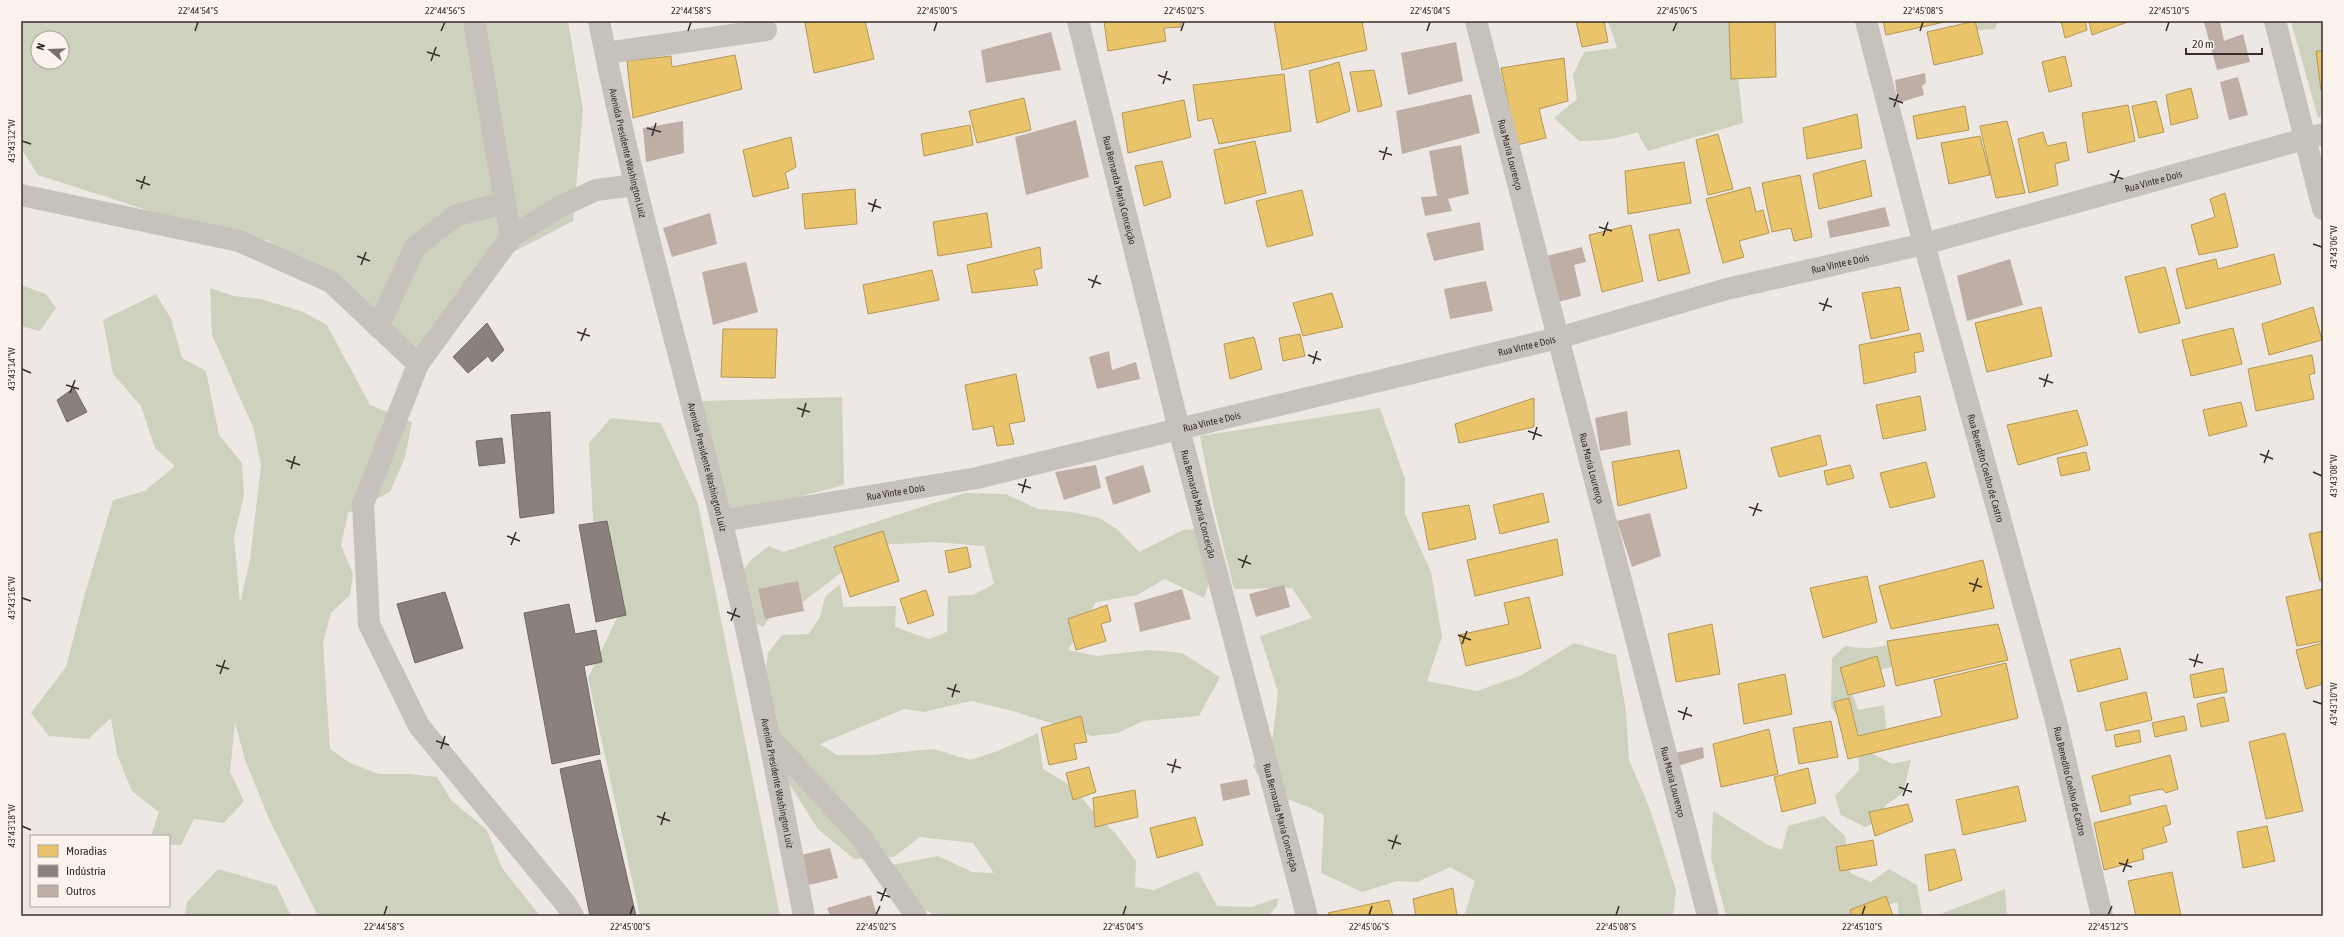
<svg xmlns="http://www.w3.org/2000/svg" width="2344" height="937" font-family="'Asap Condensed',sans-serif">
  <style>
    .green { fill: #cdd1be; fill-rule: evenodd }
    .homes { fill: #e9c46a; stroke: #b49757 }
    .industry { fill: #8a817c; stroke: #716863 }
    .building { fill: #bfaea6 }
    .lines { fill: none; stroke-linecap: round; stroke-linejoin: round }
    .minor { stroke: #c6c1bb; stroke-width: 22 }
    .ticks { fill: none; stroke: #372e2a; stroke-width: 1.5 }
    .labels { text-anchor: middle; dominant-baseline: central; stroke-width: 4; stroke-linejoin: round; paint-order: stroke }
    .street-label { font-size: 10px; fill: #372e2a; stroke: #f9f3eb }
    .neatline { fill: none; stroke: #372e2a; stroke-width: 1.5 }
    .ticks-label { font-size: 10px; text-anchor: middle; fill: #372e2a }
  </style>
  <rect width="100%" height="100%" fill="#ede8e3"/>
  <path class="green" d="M 21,21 L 568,21 L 583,110 L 573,221 L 471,274 L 420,349 L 269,241 L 150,211 L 38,175 L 21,148 ZM 38,38 L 62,38 L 62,62 L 38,62 Z
    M 1608,21 L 1732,21 L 1743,123 L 1648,151 L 1637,132 C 1617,139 1600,141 1579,141 L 1554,118 L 1577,99 L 1573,75 L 1584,52 L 1617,48 Z
    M 1968,21 L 1998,21 L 1995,29 L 1968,31 Z
    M 2291,21 L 2323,21 L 2323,116 L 2318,118 Z
    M 21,285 L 46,294 L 56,308 L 40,331 L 21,326 Z
    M 210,288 L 234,296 L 261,299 L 303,312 L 327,325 L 370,405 L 412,422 L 405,457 L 390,492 L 348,513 L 341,545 L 353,574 L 350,595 L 331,613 L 323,643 L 330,749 L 350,763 L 379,774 L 409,774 L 437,777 L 451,800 L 487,830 L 502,868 L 540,916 L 318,916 L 270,821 L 245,760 L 235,722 L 230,772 L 244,801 L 224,823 L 194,819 L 181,845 L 169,845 L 169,836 L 151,836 L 159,812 L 132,791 L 117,755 L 111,718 L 88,739 L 49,736 L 31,713 L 66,667 L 86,590 L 113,500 L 145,491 L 175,466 L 155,448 L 141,406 L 113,374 L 103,320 L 156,294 L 171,319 L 182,358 L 206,371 L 219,435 L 242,463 L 244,496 L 234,537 L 240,603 L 250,560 L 261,465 L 253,427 L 212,335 Z
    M 842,397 L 844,485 L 725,516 L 702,401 Z
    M 1380,408 L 1405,479 L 1405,514 L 1431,572 L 1442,637 L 1427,681 L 1477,691 L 1522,675 L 1574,643 L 1616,655 L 1626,711 L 1629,760 L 1650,809 L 1676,890 L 1673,916 L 1464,916 L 1475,881 L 1450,867 L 1417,882 L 1397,881 L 1362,892 L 1321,873 L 1324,815 L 1306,806 L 1267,792 L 1253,766 L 1273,736 L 1278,692 L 1260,636 L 1312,618 L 1292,588 L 1234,589 L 1213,504 L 1200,436 Z
    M 611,418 L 661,423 L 698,504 L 780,916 L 640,916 L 588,678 L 618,616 L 593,519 L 589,443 Z
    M 965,493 L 1006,494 L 1038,509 L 1072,512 L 1099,518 L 1117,529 L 1139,552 L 1183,530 L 1198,529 L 1211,577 L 1204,598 L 1165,579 L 1137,595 L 1096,602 L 1068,650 L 1097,656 L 1149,650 L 1182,653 L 1220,677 L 1199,716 L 1143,721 L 1118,733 L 1092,736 L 1013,711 L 971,701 L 924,712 L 904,709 L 820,744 L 837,755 L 872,755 L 933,749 L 970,760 L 998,751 L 1038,733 L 1043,769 L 1073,787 L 1095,814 L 1115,833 L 1136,861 L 1135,887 L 1154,890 L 1198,871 L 1217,906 L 1252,907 L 1278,898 L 1277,906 L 1268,916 L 936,916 L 917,905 L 892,865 L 938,856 L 972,872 L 994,873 L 973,843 L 920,837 L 894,857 L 854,859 L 818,829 L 784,776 L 766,669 L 768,653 L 782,635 L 809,634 L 820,617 L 825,597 L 840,584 L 843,607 L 896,606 L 895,627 L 929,639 L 947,632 L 948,596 L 973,595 L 994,584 L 984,546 L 935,542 L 877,545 L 803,602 L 786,595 L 763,627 L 746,618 L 740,574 L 752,559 L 769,546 L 783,552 Z
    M 1904,640 L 1896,666 L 1864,673 L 1850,685 L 1858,710 L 1884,705 L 1886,727 L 1875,739 L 1873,754 L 1892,764 L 1911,760 L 1903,793 L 1886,805 L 1878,821 L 1865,827 L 1841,815 L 1835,796 L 1859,770 L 1858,744 L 1831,707 L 1832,658 L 1845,646 C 1869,650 1881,648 1904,640 Z
    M 1713,811 L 1768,845 L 1782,850 L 1788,826 L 1824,816 L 1845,836 L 1850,873 L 1871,882 L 1889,869 L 1917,885 L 1922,914 L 1898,916 L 1898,902 L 1857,913 L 1859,916 L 1726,916 L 1711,858 Z
    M 218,869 L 277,886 L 291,916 L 185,916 L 187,902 Z
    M 2005,889 L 2007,916 L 1935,916 Z"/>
  <path class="homes" d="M 814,21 L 865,21 L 874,59 L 814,73 L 805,23 Z
    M 1104,21 L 1181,21 L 1181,27 L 1164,28 L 1166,41 L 1108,51 Z
    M 1274,21 L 1362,21 L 1367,50 L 1282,70 Z
    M 1576,21 L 1604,21 L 1608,42 L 1582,47 Z
    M 1775,21 L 1776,77 L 1731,79 L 1729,22 Z
    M 1883,21 L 1949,21 L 1886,35 Z
    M 1975,21 L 1983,54 L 1934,65 L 1927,32 Z
    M 2061,21 L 2085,21 L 2087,30 L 2065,38 Z
    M 2089,21 L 2130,21 L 2092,35 Z
    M 2316,51 L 2323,51 L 2323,89 L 2321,90 Z
    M 735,55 L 742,89 L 633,118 L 627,61 L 671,56 L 672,67 Z
    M 2065,56 L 2072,86 L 2049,92 L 2042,62 Z
    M 1564,58 L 1568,101 L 1539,109 L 1546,138 L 1517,145 L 1501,68 Z
    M 1339,62 L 1350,111 L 1317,123 L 1309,71 Z
    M 1374,70 L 1382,106 L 1358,112 L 1350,72 Z
    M 1284,74 L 1291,131 L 1219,144 L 1212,118 L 1198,121 L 1193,85 Z
    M 2191,88 L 2198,118 L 2171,125 L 2166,95 Z
    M 1024,98 L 1031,130 L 977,143 L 969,111 Z
    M 1184,100 L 1191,137 L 1128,153 L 1122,113 Z
    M 2156,101 L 2164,132 L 2139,138 L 2132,106 Z
    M 2128,105 L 2135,141 L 2088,153 L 2082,113 Z
    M 1965,106 L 1969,130 L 1917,139 L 1913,116 Z
    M 1857,114 L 1862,148 L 1807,159 L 1803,128 Z
    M 2007,121 L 2025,193 L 1996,198 L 1980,126 Z
    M 970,125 L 973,145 L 924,156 L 921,134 Z
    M 2043,132 L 2047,146 L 2066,142 L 2069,160 L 2055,164 L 2058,185 L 2029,193 L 2018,139 Z
    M 1718,134 L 1733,189 L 1708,195 L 1696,140 Z
    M 1980,136 L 1990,175 L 1949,184 L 1941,143 Z
    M 791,137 L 796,167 L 785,173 L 789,188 L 753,197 L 743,150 Z
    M 1255,141 L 1266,193 L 1225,204 L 1214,150 Z
    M 1865,160 L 1872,196 L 1819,209 L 1813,174 Z
    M 1162,161 L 1171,197 L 1144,206 L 1135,166 Z
    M 1684,162 L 1691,203 L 1628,214 L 1625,171 Z
    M 1800,175 L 1812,237 L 1794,241 L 1791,228 L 1772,232 L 1762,183 Z
    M 1750,187 L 1756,212 L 1763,210 L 1769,233 L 1739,241 L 1744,257 L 1723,263 L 1706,199 Z
    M 855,189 L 857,224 L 805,229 L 802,194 Z
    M 1302,190 L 1313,235 L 1267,247 L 1256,201 Z
    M 2225,193 L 2238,247 L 2199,255 L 2191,225 L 2215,217 L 2210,199 Z
    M 987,213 L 992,247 L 938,256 L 933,222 Z
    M 1631,225 L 1643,281 L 1602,292 L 1589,235 Z
    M 1679,229 L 1690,273 L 1658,281 L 1649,235 Z
    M 1040,247 L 1042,268 L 1034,270 L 1038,285 L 972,293 L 967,265 Z
    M 2274,254 L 2281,284 L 2186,309 L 2176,269 L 2216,259 L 2218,269 Z
    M 2165,267 L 2180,323 L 2139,333 L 2125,277 Z
    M 932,270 L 939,300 L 868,314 L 863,285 Z
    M 1900,287 L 1909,330 L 1871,339 L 1862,293 Z
    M 1332,293 L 1343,327 L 1303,336 L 1293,303 Z
    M 2041,307 L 2052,356 L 1987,372 L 1975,323 Z
    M 2313,307 L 2322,340 L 2269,355 L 2262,324 Z
    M 2233,328 L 2242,364 L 2191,376 L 2182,340 Z
    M 723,329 L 777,329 L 775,378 L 721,377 Z
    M 1920,333 L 1924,351 L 1914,353 L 1916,372 L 1864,384 L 1859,345 Z
    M 1300,334 L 1305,356 L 1283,361 L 1279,338 Z
    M 1254,337 L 1262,369 L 1230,379 L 1224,344 Z
    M 2312,355 L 2315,373 L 2309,375 L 2314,399 L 2256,411 L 2248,369 Z
    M 1016,374 L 1025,421 L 1009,424 L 1014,444 L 997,446 L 993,426 L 973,430 L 965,385 Z
    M 1920,396 L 1926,430 L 1883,439 L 1876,405 Z
    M 1534,398 L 1534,427 L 1459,443 L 1455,424 Z
    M 2241,402 L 2247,426 L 2209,436 L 2203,410 Z
    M 2077,410 L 2088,445 L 2018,465 L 2007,425 Z
    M 1820,435 L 1827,465 L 1779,477 L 1771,448 Z
    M 1679,450 L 1687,488 L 1618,506 L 1612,462 Z
    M 2086,452 L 2090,470 L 2061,476 L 2057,458 Z
    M 1926,462 L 1935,497 L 1890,508 L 1880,473 Z
    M 1850,465 L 1854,478 L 1827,485 L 1824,471 Z
    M 1543,493 L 1549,522 L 1500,534 L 1493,505 Z
    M 1469,505 L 1476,539 L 1429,550 L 1422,513 Z
    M 883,531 L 899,581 L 850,597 L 834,547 Z
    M 2323,531 L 2323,580 L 2320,581 L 2309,534 Z
    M 1557,539 L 1563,575 L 1475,596 L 1467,560 Z
    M 967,547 L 971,567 L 949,573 L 945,551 Z
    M 1983,560 L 1994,608 L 1891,629 L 1879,586 Z
    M 1867,576 L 1877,622 L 1823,638 L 1810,588 Z
    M 2323,589 L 2323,641 L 2297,646 L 2286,597 Z
    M 926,590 L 934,615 L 908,624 L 900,599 Z
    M 1529,597 L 1541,648 L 1466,666 L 1459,635 L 1509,624 L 1504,603 Z
    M 1107,605 L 1111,621 L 1101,624 L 1106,641 L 1076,650 L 1068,619 Z
    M 1712,624 L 1720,674 L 1676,682 L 1668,634 Z
    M 1998,624 L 2008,660 L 1896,686 L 1887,641 Z
    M 2323,643 L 2323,684 L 2306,689 L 2296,650 Z
    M 2120,648 L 2128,679 L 2078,692 L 2070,660 Z
    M 1877,656 L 1885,686 L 1848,695 L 1840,668 Z
    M 2006,663 L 2018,718 L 1848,759 L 1834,702 L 1849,698 L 1858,736 L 1942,716 L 1934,680 Z
    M 2223,668 L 2227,692 L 2194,698 L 2190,675 Z
    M 1785,674 L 1792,714 L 1744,724 L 1738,684 Z
    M 2146,692 L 2152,720 L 2106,731 L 2100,703 Z
    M 2224,697 L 2229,721 L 2201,727 L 2197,704 Z
    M 1081,716 L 1087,742 L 1074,744 L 1077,759 L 1049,765 L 1041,728 Z
    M 2184,716 L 2187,730 L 2155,737 L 2152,723 Z
    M 1831,721 L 1838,757 L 1799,764 L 1793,728 Z
    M 1769,729 L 1778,774 L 1721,787 L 1713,744 Z
    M 2139,730 L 2141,742 L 2116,747 L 2114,735 Z
    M 2285,733 L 2303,811 L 2266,819 L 2249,742 Z
    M 2170,755 L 2178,789 L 2166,793 L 2162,789 L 2129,796 L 2131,804 L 2101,812 L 2092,776 Z
    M 1089,767 L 1096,792 L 1073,800 L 1066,773 Z
    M 1808,768 L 1816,803 L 1782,812 L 1774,777 Z
    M 2018,786 L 2026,821 L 1963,835 L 1956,800 Z
    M 1135,790 L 1138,817 L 1095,827 L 1093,798 Z
    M 1908,804 L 1913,821 L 1875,836 L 1869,812 Z
    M 2166,805 L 2171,824 L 2163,827 L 2167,842 L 2142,849 L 2144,859 L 2104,870 L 2094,823 Z
    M 1195,817 L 1203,845 L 1157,858 L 1150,828 Z
    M 2267,826 L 2275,861 L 2243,868 L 2237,832 Z
    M 1873,840 L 1877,865 L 1840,871 L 1836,847 Z
    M 1955,849 L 1962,880 L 1929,891 L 1925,855 Z
    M 2172,872 L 2181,916 L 2136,916 L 2128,881 Z
    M 1453,888 L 1457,916 L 1416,916 L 1413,899 Z
    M 1886,896 L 1893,916 L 1852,916 L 1850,910 Z
    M 1389,900 L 1393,916 L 1329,916 L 1328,913 Z"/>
  <path class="industry" d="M 487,323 L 504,350 L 492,362 L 488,356 L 468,373 L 453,357 Z
    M 74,388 L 87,412 L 67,422 L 57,400 Z
    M 550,412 L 554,513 L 520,518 L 511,415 Z
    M 502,438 L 505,463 L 479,466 L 476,441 Z
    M 607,521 L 626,615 L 596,622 L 579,525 Z
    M 445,592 L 463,648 L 415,663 L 397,604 Z
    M 569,604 L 575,634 L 596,630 L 602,662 L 584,666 L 600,754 L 552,764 L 524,613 Z
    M 600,760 L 636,916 L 590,916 L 560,769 Z"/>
  <path class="building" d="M 2220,21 L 2224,41 L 2243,34 L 2250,62 L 2217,70 L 2204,22 Z
    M 1051,32 L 1061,70 L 986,83 L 981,50 Z
    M 1456,42 L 1463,81 L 1408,95 L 1401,53 Z
    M 1925,73 L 1926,83 L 1922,86 L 1924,95 L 1898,103 L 1895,80 Z
    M 2238,77 L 2248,115 L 2229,120 L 2220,82 Z
    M 1471,94 L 1480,133 L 1402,154 L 1396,111 Z
    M 1076,120 L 1089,177 L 1026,195 L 1015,137 Z
    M 683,121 L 684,153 L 646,162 L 643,128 Z
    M 1461,145 L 1469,194 L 1448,199 L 1452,211 L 1425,216 L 1421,197 L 1437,196 L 1429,151 Z
    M 1885,207 L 1890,226 L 1830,238 L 1827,221 Z
    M 710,213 L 717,244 L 672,257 L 663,228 Z
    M 1480,222 L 1484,250 L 1434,261 L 1426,233 Z
    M 1582,247 L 1586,262 L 1574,265 L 1581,296 L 1558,302 L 1547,256 Z
    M 2010,259 L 2023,305 L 1967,321 L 1957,276 Z
    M 746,262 L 758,312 L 713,325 L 702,272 Z
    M 1486,281 L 1493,311 L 1450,319 L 1444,289 Z
    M 1109,351 L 1112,370 L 1136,362 L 1140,379 L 1097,389 L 1089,357 Z
    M 1627,411 L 1631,445 L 1600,451 L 1595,418 Z
    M 1096,465 L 1101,488 L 1064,500 L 1055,472 Z
    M 1143,465 L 1151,492 L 1113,505 L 1105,477 Z
    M 1650,513 L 1661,556 L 1632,567 L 1617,521 Z
    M 798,581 L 804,611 L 765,619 L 758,589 Z
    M 1284,585 L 1290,607 L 1256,617 L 1249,594 Z
    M 1182,589 L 1191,619 L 1140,632 L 1134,603 Z
    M 1703,747 L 1704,758 L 1678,766 L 1675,753 Z
    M 1247,779 L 1250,795 L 1223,801 L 1220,784 Z
    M 830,848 L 838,878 L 805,886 L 797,856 Z
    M 871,895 L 877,916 L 830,916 L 827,908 Z"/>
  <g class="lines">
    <g class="minor">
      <path d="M 474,21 L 511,237"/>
      <path id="s1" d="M 599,21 C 632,189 680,353 721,519 C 753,650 778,783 804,916"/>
      <path id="s2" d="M 1078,21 L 1179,429 L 1307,916"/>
      <path id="s3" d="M 1476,21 L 1708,916"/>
      <path id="s4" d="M 1866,21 L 1924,244 L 2055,717 L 2102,916"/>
      <path d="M 2275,21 L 2323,209"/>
      <path d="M 606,53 L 766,30"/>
      <path d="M 21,195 L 239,241 L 331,282 L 418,364"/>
      <path d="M 378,327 L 415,247 L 457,215 L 504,203"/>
      <path id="s5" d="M 721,521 L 977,478 L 1179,429 L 1558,338 L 1727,289 L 1924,244 L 2323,134"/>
      <path d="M 769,737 L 860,836 L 916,916"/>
      <path d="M 573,916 L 566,904 L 419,726 L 369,624 L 363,504 L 418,364 L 511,237 L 561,206 L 596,190 L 635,185"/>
    </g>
  </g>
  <path class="ticks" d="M 195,31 L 198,22M 441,31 L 445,22M 688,31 L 691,22M 934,31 L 937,22M 1181,31 L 1184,22M 1427,31 L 1430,22M 1673,31 L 1677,22M 1920,31 L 1923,22M 2166,31 L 2169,22M 427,52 L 440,56M 431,61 L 436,47M 1158,75 L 1171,80M 1163,84 L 1167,71M 1889,98 L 1903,103M 1894,107 L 1898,94M 647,128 L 661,132M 652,136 L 656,123M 22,141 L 31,144M 1379,151 L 1392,155M 1383,160 L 1387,147M 2110,174 L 2123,179M 136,180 L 150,185M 2114,183 L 2119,170M 141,189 L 145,176M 868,203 L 881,208M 872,212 L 876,199M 1599,227 L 1612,231M 1603,236 L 1608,222M 2313,244 L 2322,247M 357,256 L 370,261M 361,265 L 366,252M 1088,279 L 1101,284M 1092,288 L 1097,275M 1819,303 L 1832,307M 1823,311 L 1828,298M 577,332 L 590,336M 581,341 L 586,328M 1308,355 L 1321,360M 1313,364 L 1317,351M 22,369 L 31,373M 2039,378 L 2053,383M 66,385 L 79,389M 2044,387 L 2048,374M 70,393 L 75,380M 797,408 L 810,412M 802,417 L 806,403M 1528,431 L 1542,436M 1533,440 L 1537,427M 2260,454 L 2273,459M 286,460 L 300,465M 2264,463 L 2269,450M 291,469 L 295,456M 2313,472 L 2322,476M 1018,484 L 1031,488M 1022,493 L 1026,479M 1749,507 L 1762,511M 1753,516 L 1758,503M 507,536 L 520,541M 511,545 L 516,532M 1238,559 L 1251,564M 1242,568 L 1247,555M 1969,583 L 1982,587M 1973,592 L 1978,578M 22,598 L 31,601M 727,612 L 740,617M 731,621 L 736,608M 1458,635 L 1471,640M 1462,644 L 1467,631M 2189,659 L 2203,663M 216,665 L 229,669M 2194,667 L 2198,654M 220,674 L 225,660M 947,688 L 960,692M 952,697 L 956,684M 2313,701 L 2322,704M 1678,711 L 1692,716M 1683,720 L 1687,707M 436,741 L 449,745M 441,749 L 445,736M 1167,764 L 1181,768M 1172,773 L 1176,759M 1899,787 L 1912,792M 1903,796 L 1908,783M 657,816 L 670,821M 661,825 L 665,812M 22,826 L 31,830M 1388,840 L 1401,844M 1392,849 L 1397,835M 2119,863 L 2132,867M 2123,872 L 2128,859M 877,892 L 890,897M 881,901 L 886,888M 384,915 L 387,906M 630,915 L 633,906M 876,915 L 880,906M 1123,915 L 1126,906M 1369,915 L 1372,906M 1616,915 L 1619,906M 1862,915 L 1865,906M 2108,915 L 2112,906"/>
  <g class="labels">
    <g class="street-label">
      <text stroke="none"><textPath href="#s1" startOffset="135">Avenida Presidente Washington Luiz</textPath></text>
      <text stroke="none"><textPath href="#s3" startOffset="138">Rua Maria Lourenço</textPath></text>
      <text stroke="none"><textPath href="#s5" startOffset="1473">Rua Vinte e Dois</textPath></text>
      <text stroke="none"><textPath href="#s2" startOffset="174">Rua Bernarda Maria Conceição</textPath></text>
      <text stroke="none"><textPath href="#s5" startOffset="1149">Rua Vinte e Dois</textPath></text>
      <text stroke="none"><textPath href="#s5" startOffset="825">Rua Vinte e Dois</textPath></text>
      <text stroke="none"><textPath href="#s5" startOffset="501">Rua Vinte e Dois</textPath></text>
      <text stroke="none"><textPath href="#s1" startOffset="459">Avenida Presidente Washington Luiz</textPath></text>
      <text stroke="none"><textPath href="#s4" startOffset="463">Rua Benedito Coelho de Castro</textPath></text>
      <text stroke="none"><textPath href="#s3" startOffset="462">Rua Maria Lourenço</textPath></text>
      <text stroke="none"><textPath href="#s5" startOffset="177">Rua Vinte e Dois</textPath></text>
      <text stroke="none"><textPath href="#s2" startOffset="498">Rua Bernarda Maria Conceição</textPath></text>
      <text stroke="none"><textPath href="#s4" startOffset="787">Rua Benedito Coelho de Castro</textPath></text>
      <text stroke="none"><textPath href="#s3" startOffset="786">Rua Maria Lourenço</textPath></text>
      <text stroke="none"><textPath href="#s1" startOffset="783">Avenida Presidente Washington Luiz</textPath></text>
      <text stroke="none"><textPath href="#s2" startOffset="822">Rua Bernarda Maria Conceição</textPath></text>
    </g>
  </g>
  <rect width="2344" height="937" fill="none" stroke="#f9f3eb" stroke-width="44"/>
  <rect x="30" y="835" width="140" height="72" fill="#f9f3eb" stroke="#aba49e"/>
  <rect x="38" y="845" width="20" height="12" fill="#e9c46a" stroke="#aba49e"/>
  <text x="66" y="855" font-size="12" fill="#372e2a">Moradias</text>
  <rect x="38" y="865" width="20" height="12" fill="#8a817c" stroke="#aba49e"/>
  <text x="66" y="875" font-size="12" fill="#372e2a">Indústria</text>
  <rect x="38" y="885" width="20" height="12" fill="#bfaea6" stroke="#aba49e"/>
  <text x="66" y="895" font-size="12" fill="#372e2a">Outros</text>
  <g transform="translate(50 50) rotate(289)"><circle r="19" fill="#f9f3eb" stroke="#aba49e"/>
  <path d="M0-3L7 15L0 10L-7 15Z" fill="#776f6b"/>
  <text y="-6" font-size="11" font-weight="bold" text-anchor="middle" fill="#372e2a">N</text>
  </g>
  <path d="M2186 48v6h76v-6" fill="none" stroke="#372e2a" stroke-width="2"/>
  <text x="2192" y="48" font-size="12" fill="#372e2a" stroke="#f9f3eb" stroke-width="3" paint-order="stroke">20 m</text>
  <rect x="22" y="22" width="2300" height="893" class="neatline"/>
  <g class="ticks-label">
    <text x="198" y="14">22°44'54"S</text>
    <text x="445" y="14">22°44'56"S</text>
    <text x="691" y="14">22°44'58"S</text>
    <text x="937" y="14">22°45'00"S</text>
    <text x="1184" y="14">22°45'02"S</text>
    <text x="1430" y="14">22°45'04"S</text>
    <text x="1677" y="14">22°45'06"S</text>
    <text x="1923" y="14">22°45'08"S</text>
    <text x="2169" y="14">22°45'10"S</text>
    <text transform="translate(11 141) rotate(-90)" y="4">43°43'12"W</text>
    <text transform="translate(2333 247) rotate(-90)" y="4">43°43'06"W</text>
    <text transform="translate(11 369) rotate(-90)" y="4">43°43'14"W</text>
    <text transform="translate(2333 476) rotate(-90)" y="4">43°43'08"W</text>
    <text transform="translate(11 598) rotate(-90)" y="4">43°43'16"W</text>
    <text transform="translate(2333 704) rotate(-90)" y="4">43°43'10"W</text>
    <text transform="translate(11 826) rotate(-90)" y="4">43°43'18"W</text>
    <text x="384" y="930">22°44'58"S</text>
    <text x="630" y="930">22°45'00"S</text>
    <text x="876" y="930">22°45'02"S</text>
    <text x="1123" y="930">22°45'04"S</text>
    <text x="1369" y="930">22°45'06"S</text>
    <text x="1616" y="930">22°45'08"S</text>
    <text x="1862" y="930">22°45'10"S</text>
    <text x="2108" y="930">22°45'12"S</text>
  </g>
</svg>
